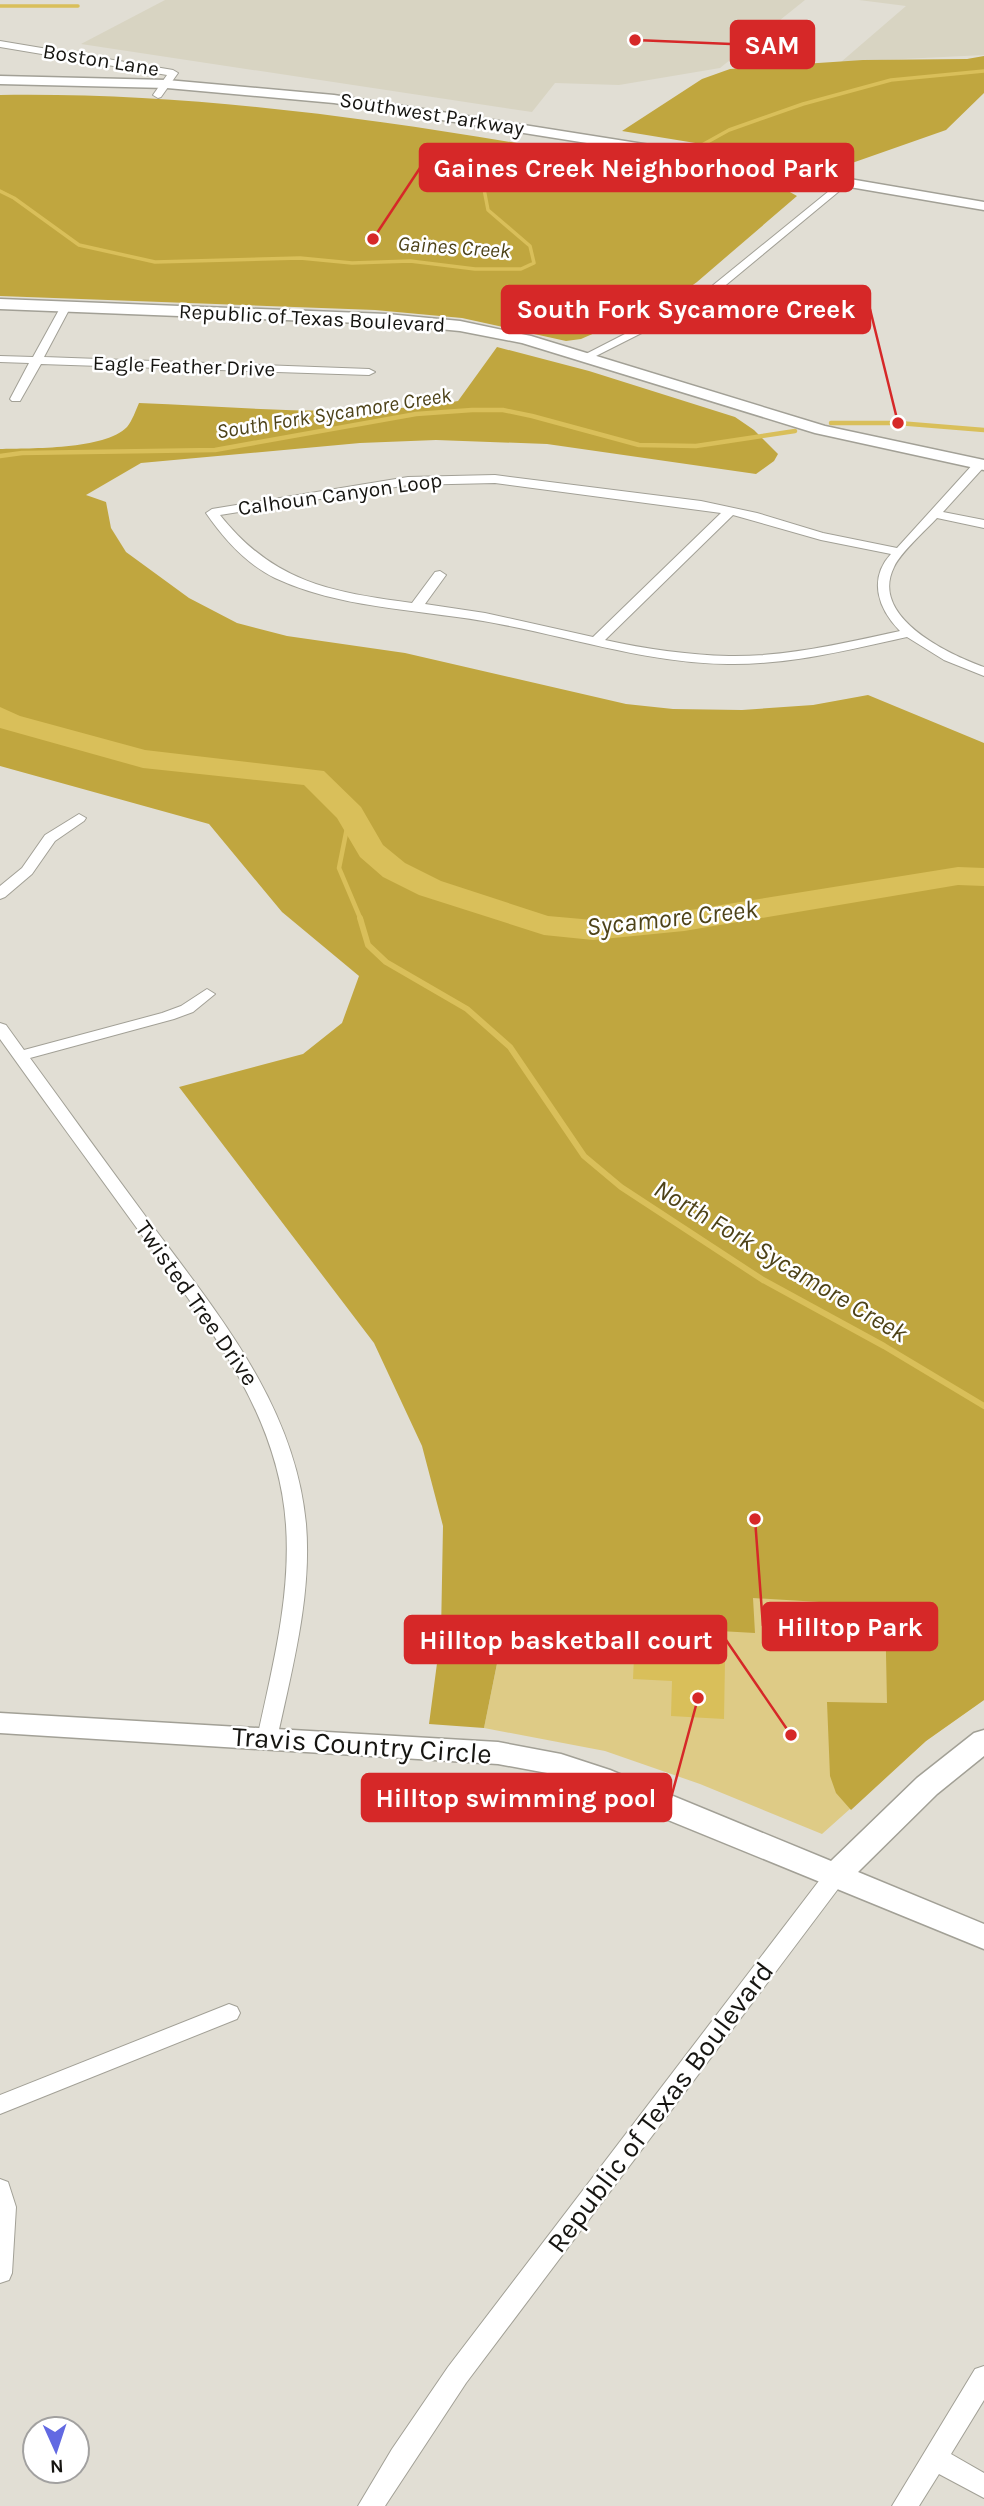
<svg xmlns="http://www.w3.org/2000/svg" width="984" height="2506" font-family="Karla,sans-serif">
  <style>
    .built { fill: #d8d4c2 }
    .green { fill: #decb86 }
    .forest { fill: #c0a63f }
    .water { fill: #d9bf5a }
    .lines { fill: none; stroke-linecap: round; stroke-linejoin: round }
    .stream-far2 { stroke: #d9bf5a; stroke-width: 3.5 }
    .stream-far1 { stroke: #d9bf5a; stroke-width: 4.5 }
    .stream { stroke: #d9bf5a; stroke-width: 6 }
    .river { fill: #d9bf5a; fill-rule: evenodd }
    .street-casing { stroke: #a2a096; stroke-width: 2 }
    .secondary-casing { stroke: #a2a096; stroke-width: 3 }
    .street { fill: #fff; fill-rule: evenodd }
    .secondary { fill: #fff; fill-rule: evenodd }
    .labels { text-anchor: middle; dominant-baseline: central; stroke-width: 5; stroke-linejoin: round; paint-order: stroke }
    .far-street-label { font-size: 21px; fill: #161511; stroke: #fff }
    .far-water-label { font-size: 21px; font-style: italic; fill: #4d4218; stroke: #fff }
    .street-label { font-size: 24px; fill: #161511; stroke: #fff }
    .water-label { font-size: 26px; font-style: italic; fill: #4d4218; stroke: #fff }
    .near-street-label { font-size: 28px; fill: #161511; stroke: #fff }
    .leader { fill: none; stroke: #d62828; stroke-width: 2.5 }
    .callout-dot { fill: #d62828; stroke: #fff; stroke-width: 2.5 }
    .callout { fill: #d62828; stroke: #d62828; stroke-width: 2.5 }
    .callout-label { font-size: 26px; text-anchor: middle; font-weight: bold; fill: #fff }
  </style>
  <rect width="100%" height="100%" fill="#e1ded4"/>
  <path class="built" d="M 165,0 L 805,0 L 720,68 L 619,85 L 555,83 L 532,112 L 81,44 Z
    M 859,0 L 984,0 L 984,55 L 841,62 L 906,6 Z"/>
  <path class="green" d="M 595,1180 L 984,1700 L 926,1741 L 822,1834 L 700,1784 L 605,1751 L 484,1728 Z"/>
  <path class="forest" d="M 984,56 L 984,93 L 946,130 L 852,163 L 799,160 L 622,131 L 702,79 L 730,69 L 863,60 L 967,59 Z
    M 0,95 C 265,91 528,145 788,191 L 797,196 L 697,282 L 675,298 L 581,339 L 566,341 L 462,318 L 375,310 L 0,296 Z
    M 497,347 L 589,371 L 735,417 L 754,430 L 778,454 L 774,461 L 756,474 L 547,444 L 436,440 L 360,443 L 141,463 L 86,495 L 106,502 L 111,528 L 126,552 L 189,598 L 237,623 L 287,636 L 405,653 L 626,704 L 673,709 L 742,710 L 813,705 L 868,695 L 984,743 L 984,1700 L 926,1741 L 851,1810 L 836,1793 L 830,1776 L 827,1702 L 887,1703 L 885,1606 L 753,1598 L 755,1633 L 506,1619 L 484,1728 L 429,1724 L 441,1633 L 443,1526 L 422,1446 L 374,1343 L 179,1087 L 303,1054 L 342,1023 L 359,976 L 282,912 L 209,824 L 0,766 L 0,449 C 30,448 105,450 127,427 C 132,421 136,410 139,403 C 245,407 353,419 458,401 Z"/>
  <path class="water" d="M 634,1657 L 725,1661 L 724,1719 L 671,1716 L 672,1681 L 633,1679 Z"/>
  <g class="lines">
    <path class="stream-far2" d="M 0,6 L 78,6
      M 693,150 L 729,130 L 803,104 L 891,80 L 984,71
      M 0,191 L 14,198 L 79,245 L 155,262 L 300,258 L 352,263 L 410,261 L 475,269 L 521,269 L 534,263 L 530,246 L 488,210 L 484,189 L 606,180 L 651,169"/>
    <path class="stream-far1" d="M 831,423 L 898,423 L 984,430
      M 0,456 L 22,453 L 215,450 L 416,414 L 472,410 L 503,410 L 532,416 L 639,445 L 696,446 L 795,431
      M 350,813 L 339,868 L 361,920"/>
    <path class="stream" d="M 360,918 L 368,945 L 386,962 L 467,1009 L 510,1047 L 584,1156 L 621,1187 L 763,1280 L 884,1346 L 984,1406"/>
    <path class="river" d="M 0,707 L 20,716 L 145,750 L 324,771 L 361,807 L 383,845 L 405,863 L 441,881 L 548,916 L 593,920 L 684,911 L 958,867 L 984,868 L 984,886 L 958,885 L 684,931 L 593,940 L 544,935 L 419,895 L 383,877 L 360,857 L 337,818 L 304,785 L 143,768 L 0,728 Z"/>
    <defs>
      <path id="street" d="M 0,41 L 173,70 L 178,73 L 161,97 L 158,98 L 153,95 L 167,75 L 0,47 Z
        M 845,178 L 850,181 L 849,183 L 709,299 L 590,359 L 580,357 L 701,295 Z
        M 65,305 L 70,308 L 44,357 L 369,369 L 375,372 L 369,375 L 41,364 L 20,401 L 12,401 L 10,399 L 29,363 L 0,362 L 0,356 L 33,357 L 60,308 Z
        M 979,461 L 983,462 L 983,468 L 943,512 L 984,520 L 984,528 L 937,518 C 925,531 901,552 894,567 C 869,617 948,654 984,667 L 984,676 L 944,660 L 907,637 C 848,650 789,665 728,664 C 644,663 565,635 483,621 C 414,609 339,608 275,578 C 246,564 224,539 206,513 L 212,509 L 408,477 L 495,475 L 701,501 L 757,513 L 823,533 L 897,548 L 975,462 ZM 495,483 L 721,513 L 593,637 L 485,613 L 425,604 L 446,575 L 440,571 L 435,572 L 412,603 C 331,592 274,583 220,515 L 408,485 ZM 733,515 L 821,540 L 891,554 C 868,579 878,609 900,631 C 844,643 787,657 729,656 C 687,655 646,649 605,640 Z
        M 79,814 L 86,818 L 84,821 L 55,841 L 32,874 L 5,897 L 0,899 L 0,886 L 22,868 L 45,835 Z
        M 207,989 L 215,994 L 193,1012 L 174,1019 L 30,1058 C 70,1113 109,1167 149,1221 C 218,1314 295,1405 306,1524 C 312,1596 292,1669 277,1739 L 274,1744 L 267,1746 L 260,1744 L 257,1739 C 272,1669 291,1597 286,1525 C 278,1408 202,1318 136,1227 C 91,1165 45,1102 0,1039 L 0,1023 L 6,1025 L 24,1050 L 162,1013 L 181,1006 Z
        M 836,1867 L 844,1869 L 847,1875 L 844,1881 L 466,2383 L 385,2506 L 358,2506 L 392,2449 L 448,2367 L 828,1869 Z
        M 229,2004 L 237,2007 L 240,2013 L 237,2019 L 0,2114 L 0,2095 Z
        M 0,2179 L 8,2182 L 16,2207 L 12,2273 L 9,2280 L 0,2283 Z
        M 984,2366 L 984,2400 L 951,2454 L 984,2473 L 984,2498 L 939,2474 L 919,2506 L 892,2506 L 975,2369 Z"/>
      <path id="secondary" d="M 0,76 L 167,80 L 334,95 L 669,148 L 984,202 L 984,210 L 669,156 L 334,103 L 167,88 L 0,84 Z
        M 0,299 L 387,314 L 460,321 L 531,336 L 825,426 L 984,460 L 984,470 L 815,433 L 522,343 L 460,331 L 387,324 L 0,309 Z
        M 0,1713 L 498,1742 L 561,1754 L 610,1770 L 831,1861 L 917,1778 L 974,1733 L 984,1730 L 984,1756 L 937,1794 L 858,1872 L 984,1924 L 984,1949 L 558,1775 L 498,1764 L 0,1733 Z"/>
    </defs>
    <use href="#street" class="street-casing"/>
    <use href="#secondary" class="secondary-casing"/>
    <use href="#street" class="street"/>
    <use href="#secondary" class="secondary"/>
  </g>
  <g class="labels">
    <g class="far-street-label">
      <text transform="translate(101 60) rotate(9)">Boston Lane</text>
      <text transform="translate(432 114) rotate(9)">Southwest Parkway</text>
      <text transform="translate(312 318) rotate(3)">Republic of Texas Boulevard</text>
      <text transform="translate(184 366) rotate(2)">Eagle Feather Drive</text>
      <text transform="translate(340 494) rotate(-8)">Calhoun Canyon Loop</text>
    </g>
    <g class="far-water-label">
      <text transform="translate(454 247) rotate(4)">Gaines Creek</text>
      <text transform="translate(334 413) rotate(-9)">South Fork Sycamore Creek</text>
    </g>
    <g class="street-label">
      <text transform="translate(197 1303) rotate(55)">Twisted Tree Drive</text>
    </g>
    <g class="water-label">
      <text transform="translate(672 918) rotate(-6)">Sycamore Creek</text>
      <text transform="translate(781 1261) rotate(31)">North Fork Sycamore Creek</text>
    </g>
    <g class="near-street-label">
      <text transform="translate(362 1745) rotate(4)">Travis Country Circle</text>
      <text transform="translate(660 2107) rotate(-53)">Republic of Texas Boulevard</text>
    </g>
  </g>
  <path class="leader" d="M635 40L731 44M373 239L420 168M898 423L870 309M755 1519L763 1626M791 1735L726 1640M698 1698L671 1798"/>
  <g class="callout-dot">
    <circle cx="635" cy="40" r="7"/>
    <circle cx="373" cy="239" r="7"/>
    <circle cx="898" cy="423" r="7"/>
    <circle cx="755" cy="1519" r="7"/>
    <circle cx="791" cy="1735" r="7"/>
    <circle cx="698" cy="1698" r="7"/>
  </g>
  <g class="callout">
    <rect x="731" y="21" width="83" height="47" rx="7"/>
    <rect x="420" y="144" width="433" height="47" rx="7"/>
    <rect x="502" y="286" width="368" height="47" rx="7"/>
    <rect x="763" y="1603" width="174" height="47" rx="7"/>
    <rect x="405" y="1616" width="321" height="47" rx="7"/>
    <rect x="362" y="1774" width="309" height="47" rx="7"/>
  </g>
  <g class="callout-label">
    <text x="772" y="54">SAM</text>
    <text x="636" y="177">Gaines Creek Neighborhood Park</text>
    <text x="686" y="318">South Fork Sycamore Creek</text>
    <text x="850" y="1636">Hilltop Park</text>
    <text x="566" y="1649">Hilltop basketball court</text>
    <text x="516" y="1807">Hilltop swimming pool</text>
  </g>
  <g transform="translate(56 2450) rotate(177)"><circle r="33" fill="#ffffff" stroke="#a2a1a0" stroke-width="2"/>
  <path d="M0-5L12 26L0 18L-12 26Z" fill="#6269e2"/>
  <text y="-10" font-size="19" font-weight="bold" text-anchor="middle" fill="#161511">N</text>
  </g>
</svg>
